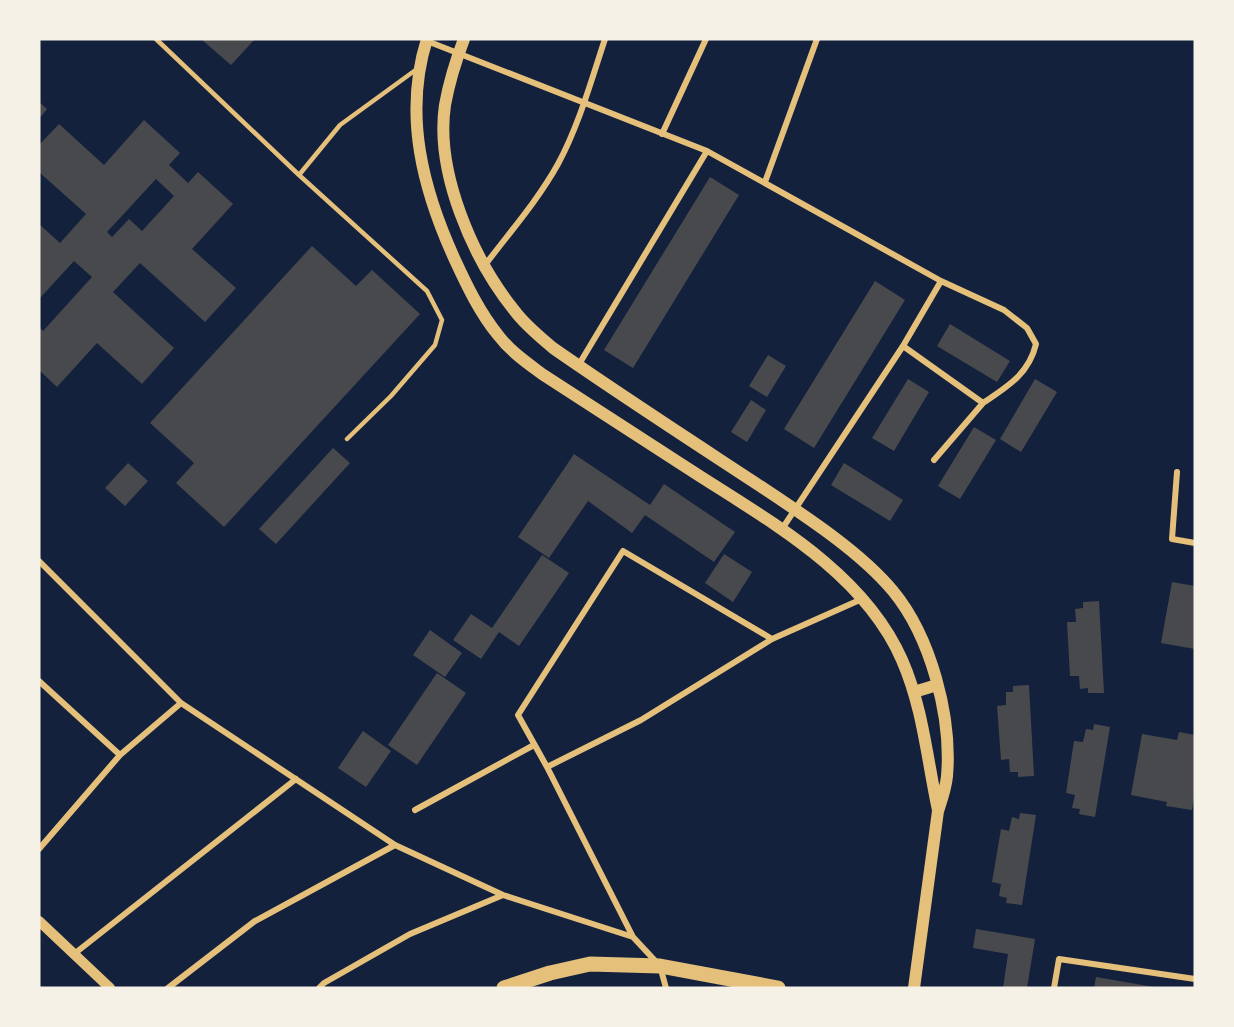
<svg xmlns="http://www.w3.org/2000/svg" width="1234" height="1027" font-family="Georgia,serif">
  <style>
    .building { fill: #48494c; fill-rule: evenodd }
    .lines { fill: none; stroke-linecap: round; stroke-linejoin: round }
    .service { stroke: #e5c07b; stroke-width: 4.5 }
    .minor { stroke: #e5c07b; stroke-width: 6 }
    .tertiary { stroke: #e5c07b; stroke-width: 10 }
    .secondary { stroke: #e5c07b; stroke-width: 12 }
    .primary { stroke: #e5c07b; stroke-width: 15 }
  </style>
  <rect width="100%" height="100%" fill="#14213d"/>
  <path class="building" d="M 201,39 L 255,39 L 231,65 Z
    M 39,102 L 47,109 L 39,119 Z
    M 144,120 L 180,153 L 169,165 L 188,183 L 198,172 L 233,204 L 192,249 L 236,288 L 205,322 L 140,263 L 113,292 L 174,348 L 142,384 L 97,343 L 57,387 L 39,370 L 39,327 L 43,331 L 92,277 L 74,261 L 39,299 L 39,224 L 60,243 L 86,214 L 39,172 L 39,145 L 59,124 L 104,165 ZM 156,179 L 174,196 L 142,231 L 129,219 L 112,237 L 107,232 Z
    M 710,177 L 739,195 L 633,368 L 604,350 Z
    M 312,246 L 356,286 L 372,270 L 420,314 L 224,527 L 176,483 L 194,463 L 150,423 Z
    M 875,281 L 905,300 L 814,448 L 784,429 Z
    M 950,324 L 1010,361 L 997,382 L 937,346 Z
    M 768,355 L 786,366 L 767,397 L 749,386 Z
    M 908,379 L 929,392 L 894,451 L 872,438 Z
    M 1035,379 L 1057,392 L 1021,452 L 1000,439 Z
    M 751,400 L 766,410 L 747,442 L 731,432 Z
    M 974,427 L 996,440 L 960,499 L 938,486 Z
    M 333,448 L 350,463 L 276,544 L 259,529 Z
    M 574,454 L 650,505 L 664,484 L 735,532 L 714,562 L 645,515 L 632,533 L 588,501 L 549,558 L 518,537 Z
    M 128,463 L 148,481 L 125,506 L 105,488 Z
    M 844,463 L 903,500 L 890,521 L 831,485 Z
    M 724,554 L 752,572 L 733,602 L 705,583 Z
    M 542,555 L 569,573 L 519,646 L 499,632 L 481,659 L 453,640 L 471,614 L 492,628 Z
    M 1172,582 L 1195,586 L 1195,649 L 1161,643 Z
    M 1099,601 L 1104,693 L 1088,693 L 1088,688 L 1080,689 L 1079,676 L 1070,676 L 1067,622 L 1076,622 L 1075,609 L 1083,608 L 1083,602 Z
    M 430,630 L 462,653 L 445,677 L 413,655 Z
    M 437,673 L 466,693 L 417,765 L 388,745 Z
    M 1029,685 L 1034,776 L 1018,777 L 1018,772 L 1010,772 L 1009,759 L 1001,760 L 997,706 L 1006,705 L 1006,692 L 1013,692 L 1013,686 Z
    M 1094,724 L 1110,727 L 1095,817 L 1079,814 L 1080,809 L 1072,808 L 1075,795 L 1066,793 L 1074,741 L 1083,742 L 1086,729 L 1093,730 Z
    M 363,731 L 391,751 L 366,787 L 338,768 Z
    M 1179,732 L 1195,735 L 1195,791 L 1192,810 L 1166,806 L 1167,802 L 1131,795 L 1142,734 L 1177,740 Z
    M 1020,813 L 1036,815 L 1022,905 L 1006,903 L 1007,898 L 999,896 L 1001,884 L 992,882 L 1001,829 L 1009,831 L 1012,817 L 1019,819 Z
    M 976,929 L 1035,939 L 1027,988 L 1003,988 L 1008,954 L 973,948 Z
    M 1096,977 L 1154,987 L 1154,988 L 1094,988 Z"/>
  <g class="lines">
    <path class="service" d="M 156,39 L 299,175
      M 347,439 L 391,396 L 435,345 L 442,320 L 427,291 L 299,175 L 340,125 L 417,69"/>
    <path class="minor" d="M 427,41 L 707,151 L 941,281 L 903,346 L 782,529
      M 662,134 L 706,39
      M 765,182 L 817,39
      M 485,265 C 510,232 538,200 558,164 C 579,125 591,81 605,39
      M 941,281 L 1004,310 L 1027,328 L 1036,344 C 1029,374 1007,387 983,403
      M 903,346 L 983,403 L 934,460
      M 578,366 L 707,151
      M 1177,472 L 1172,539 L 1195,543
      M 39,561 L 181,703 L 395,845 L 503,895 L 633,937 L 660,966 L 666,988
      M 39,681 L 120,755
      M 547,767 L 518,715 L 623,551 L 772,639
      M 415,810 L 534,745
      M 39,849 L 120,755 L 181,703
      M 633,937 L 547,767 L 641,720 L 772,639 L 862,599
      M 74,954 L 296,779
      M 168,988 L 255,921 L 395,845
      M 319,988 L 324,983 L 410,934 L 503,895
      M 1054,988 L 1059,959 L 1195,979"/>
    <path class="tertiary" d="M 39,921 L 110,988"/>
    <path class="secondary" d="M 427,39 C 403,115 423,190 455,260 C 467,286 480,313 498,335 C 510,351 526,362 542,374 C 593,407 644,440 695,473 C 771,522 864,573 902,660 C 923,708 927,759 938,810
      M 464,39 C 456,60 449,83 445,105 C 435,172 473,259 514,310 C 525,325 539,336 553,348 C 619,394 687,438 754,482 C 799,512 859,550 893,591 C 931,637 952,717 947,776 C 946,788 942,799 938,811 L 914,988
      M 914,692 L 937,685"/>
    <path class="primary" d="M 504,988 L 550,973 L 590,964 L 660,966 L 778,988"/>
  </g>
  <rect width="1234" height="1027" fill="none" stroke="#f6f1e7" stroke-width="81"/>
</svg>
